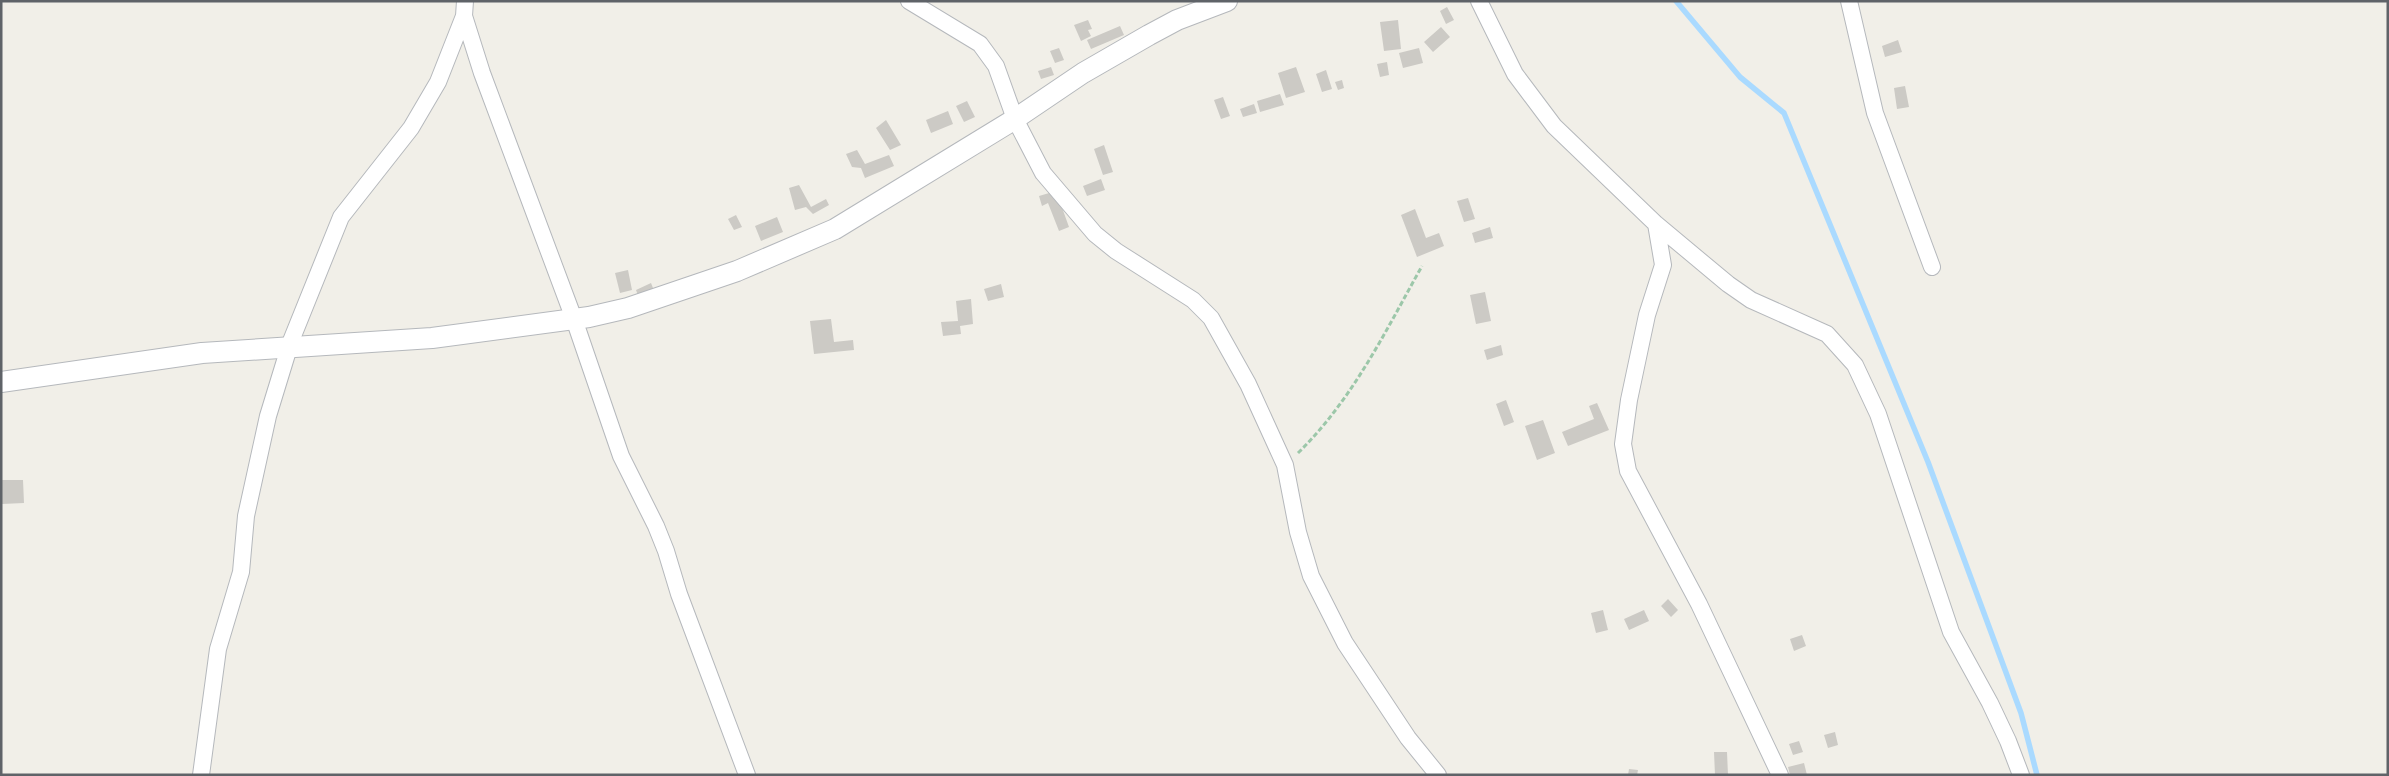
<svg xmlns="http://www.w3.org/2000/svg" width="2389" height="776" font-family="Helvetica,sans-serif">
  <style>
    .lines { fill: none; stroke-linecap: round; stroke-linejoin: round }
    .stream { stroke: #aadaff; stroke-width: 5.5 }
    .building { fill: #cccac5 }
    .minor-casing { stroke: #b5b8bc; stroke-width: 18 }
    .tertiary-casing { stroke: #b5b8bc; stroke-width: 22 }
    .path { stroke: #9cc7a9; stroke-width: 3; stroke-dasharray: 5 2.5; stroke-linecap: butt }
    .minor { stroke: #fff; stroke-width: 16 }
    .tertiary { stroke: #fff; stroke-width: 20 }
  </style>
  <rect width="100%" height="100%" fill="#f1efe8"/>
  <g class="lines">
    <path class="stream" d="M 1676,1 L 1740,77 L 1784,113 L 1928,462 L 2021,713 L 2037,775"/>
  </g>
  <path class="building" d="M 1447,7 L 1454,20 L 1446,24 L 1440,11 Z
    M 1088,20 L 1092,29 L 1088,30 L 1091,36 L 1081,41 L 1074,25 Z
    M 1398,20 L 1401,49 L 1384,51 L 1380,22 Z
    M 1120,26 L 1124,35 L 1091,49 L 1087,40 Z
    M 1441,27 L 1450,37 L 1433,52 L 1424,42 Z
    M 1898,40 L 1902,52 L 1885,57 L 1882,46 Z
    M 1059,48 L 1064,60 L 1055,63 L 1050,51 Z
    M 1419,48 L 1423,63 L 1403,68 L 1399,53 Z
    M 1387,62 L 1389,75 L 1380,77 L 1377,64 Z
    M 1051,67 L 1054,75 L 1041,79 L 1038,71 Z
    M 1296,67 L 1305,92 L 1286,98 L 1278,73 Z
    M 1326,70 L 1332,89 L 1322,92 L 1316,74 Z
    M 1342,80 L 1344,88 L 1338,90 L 1335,82 Z
    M 1905,86 L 1909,107 L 1897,109 L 1894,88 Z
    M 1280,94 L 1284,105 L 1260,112 L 1257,101 Z
    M 1223,97 L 1230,116 L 1221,119 L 1214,100 Z
    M 967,101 L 975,117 L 964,122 L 956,106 Z
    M 1254,104 L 1257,113 L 1243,117 L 1240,109 Z
    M 948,111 L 953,124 L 931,133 L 926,120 Z
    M 886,120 L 901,145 L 890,150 L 876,128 Z
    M 1104,145 L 1113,172 L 1103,175 L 1094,149 Z
    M 857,150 L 865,164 L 889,155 L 894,166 L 865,178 L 861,168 L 852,167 L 846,154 Z
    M 1101,179 L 1105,190 L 1087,196 L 1083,186 Z
    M 799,185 L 811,207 L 826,199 L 829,205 L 813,214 L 806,207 L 795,210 L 789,188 Z
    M 1056,191 L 1069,227 L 1059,231 L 1048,203 L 1042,206 L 1039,196 Z
    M 1468,198 L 1475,219 L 1464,222 L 1457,201 Z
    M 1415,209 L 1426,238 L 1439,233 L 1444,246 L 1417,257 L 1401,215 Z
    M 736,215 L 742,227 L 734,230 L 728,219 Z
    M 777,217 L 783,232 L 761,241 L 755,226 Z
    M 1490,227 L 1493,238 L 1475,243 L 1472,233 Z
    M 628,270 L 632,290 L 620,293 L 615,273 Z
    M 651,283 L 655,293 L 639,298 L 636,290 Z
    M 1001,284 L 1004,297 L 988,301 L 984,289 Z
    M 1485,292 L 1491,321 L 1476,324 L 1470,295 Z
    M 971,299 L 973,324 L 960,326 L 961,334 L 943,336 L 941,322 L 958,321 L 956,301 Z
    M 831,319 L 834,342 L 853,340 L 854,350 L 814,354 L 810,321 Z
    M 1501,345 L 1503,355 L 1487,360 L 1484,350 Z
    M 1506,400 L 1514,422 L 1504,426 L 1496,404 Z
    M 1597,403 L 1609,430 L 1568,446 L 1562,432 L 1594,419 L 1589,406 Z
    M 1543,420 L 1555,453 L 1537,460 L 1525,426 Z
    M 1,480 L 23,480 L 24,503 L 2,504 Z
    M 1668,599 L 1678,610 L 1671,617 L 1661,606 Z
    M 1603,610 L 1608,630 L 1596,633 L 1591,613 Z
    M 1644,610 L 1649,621 L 1629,630 L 1624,619 Z
    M 1802,635 L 1806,646 L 1794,651 L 1790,639 Z
    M 1835,732 L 1838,745 L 1828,748 L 1824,735 Z
    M 1799,741 L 1803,752 L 1793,755 L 1789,744 Z
    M 1714,752 L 1727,752 L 1728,775 L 1715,775 Z
    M 1804,763 L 1807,775 L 1790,775 L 1788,767 Z
    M 1629,769 L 1638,770 L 1637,775 L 1628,775 Z"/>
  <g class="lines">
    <defs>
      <path id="minor" d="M 465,1 L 464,16 L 482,73 L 574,319 L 621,456 L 656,526 L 666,551 L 679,594 L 747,775
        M 909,1 L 980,44 L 996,66 L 1015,119 L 1043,173 L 1095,234 L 1116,251 L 1193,300 L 1211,318 L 1248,384 L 1285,465 L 1298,532 L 1311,576 L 1345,643 L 1408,738 L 1438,775
        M 1479,1 L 1515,74 L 1554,126 L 1656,224 L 1728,284 L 1751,300 L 1827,334 L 1855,365 L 1878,414 L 1951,632 L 1990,703 L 2008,741 L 2021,775
        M 1849,1 L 1875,113 L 1932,267
        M 1656,224 L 1663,265 L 1647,315 L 1629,400 L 1623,444 L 1628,471 L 1699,604 L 1780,775
        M 201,775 L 218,649 L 241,572 L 246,516 L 268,416 L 291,341 L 341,217 L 411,128 L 438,82 L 464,16"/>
      <path id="tertiary" d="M 1,382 L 202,353 L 432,338 L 589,317 L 628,308 L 737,271 L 835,229 L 1015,119 L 1083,73 L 1149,35 L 1177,20 L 1227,1"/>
    </defs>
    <use href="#minor" class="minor-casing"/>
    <use href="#tertiary" class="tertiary-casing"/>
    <path class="path" d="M 1298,453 C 1353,399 1385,332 1422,266"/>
    <use href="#minor" class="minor"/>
    <use href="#tertiary" class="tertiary"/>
  </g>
  <rect width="2389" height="776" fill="none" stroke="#5f6368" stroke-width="5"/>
</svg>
